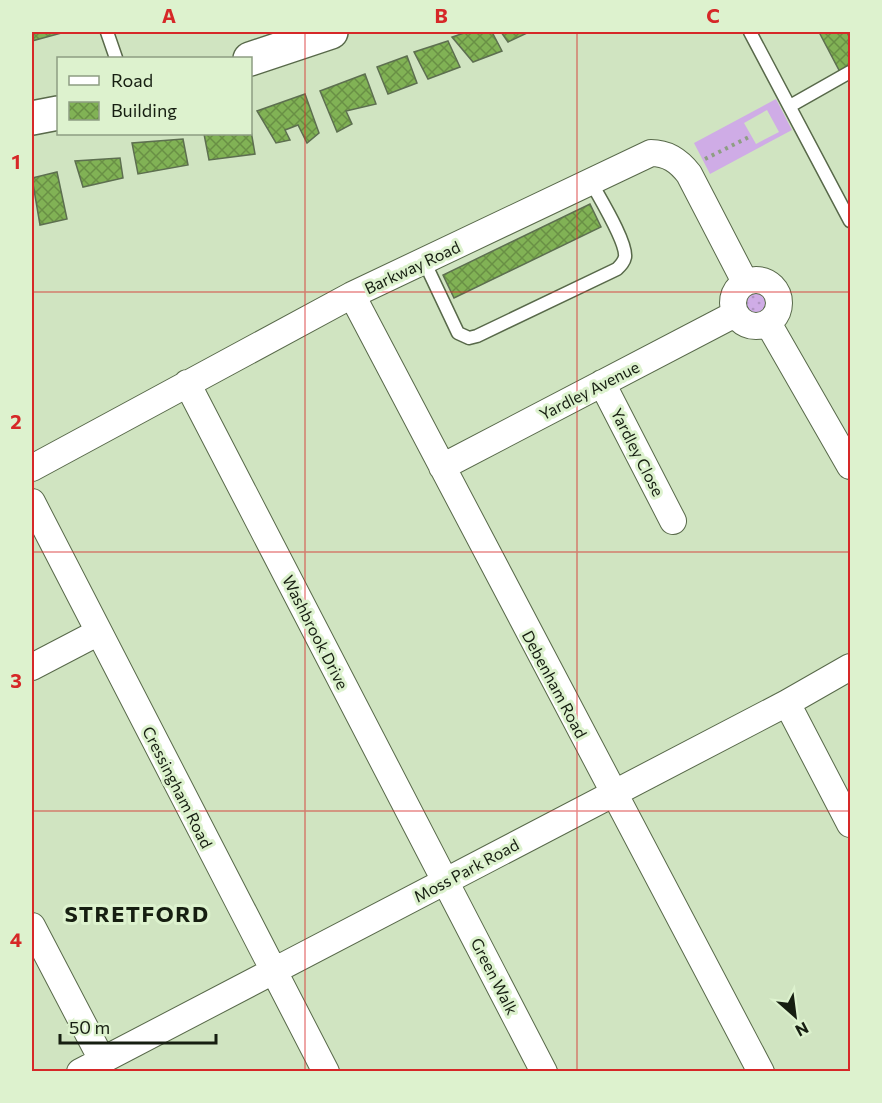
<svg xmlns="http://www.w3.org/2000/svg" width="882" height="1103" font-family="Commissioner,sans-serif">
  <style>
    .grass { fill: url(#grass-dots) }
    .garden { fill: #cface6; fill-rule: evenodd }
    .building { fill: url(#building-cross-hatch); stroke: #5d6f50; stroke-width: 1.5 }
    .lines { fill: none; stroke-linecap: round; stroke-linejoin: round }
    .lane-casing { stroke: #58694a; stroke-width: 15 }
    .street-casing { stroke: #58694a; stroke-width: 28 }
    .secondary-casing { stroke: #58694a; stroke-width: 36 }
    .path { stroke: #8e9e83; stroke-width: 4; stroke-dasharray: 3 4.5; stroke-linecap: butt }
    .lane { stroke: #fff; stroke-width: 12 }
    .street { stroke: #fff; stroke-width: 26 }
    .secondary { stroke: #fff; stroke-width: 33 }
    .grid { fill: none; stroke: #d62828; stroke-width: 1.5; stroke-opacity: 0.55 }
    .labels { text-anchor: middle; dominant-baseline: central; stroke-width: 6; stroke-linejoin: round; paint-order: stroke }
    .street-label { font-size: 16px; fill: #161e11; stroke: #ddf2ce }
    .district-label { font-size: 22px; font-weight: bold; letter-spacing: 1.5px; fill: #161e11; stroke: #ddf2ce }
    .neatline { fill: none; stroke: #d62828; stroke-width: 2 }
    .grid-label { font-size: 20px; text-anchor: middle; font-weight: bold; fill: #d62828 }
  </style>
  <defs>
    <pattern id="grass-dots" width="8" height="8" patternUnits="userSpaceOnUse" patternTransform="scale(1.5)"><rect width="8" height="8" fill="#cface6"/><path d="M2 2h.1M6 6h.1" fill="none" stroke="#b194c4" stroke-width="1.8" stroke-linecap="round"/></pattern>
    <pattern id="building-cross-hatch" width="8" height="8" patternUnits="userSpaceOnUse" patternTransform="scale(1.5)"><rect width="8" height="8" fill="#81b255"/><path d="M0 0l8 8M0 8l8-8" fill="none" stroke="#699045"/></pattern>
  </defs>
  <rect width="100%" height="100%" fill="#d0e4c1"/>
  <path class="grass" d="M743 303a13 13 0 1 1 26 0a13 13 0 1 1-26 0Z"/>
  <path class="garden" d="M 776,99 L 792,130 L 710,174 L 694,143 ZM 767,110 L 779,132 L 756,144 L 744,123 Z"/>
  <path class="building" d="M 32,32 L 65,32 L 32,41 Z
    M 467,32 L 492,32 L 502,51 L 473,62 L 452,37 Z
    M 501,32 L 529,32 L 508,42 Z
    M 819,32 L 847,32 L 850,39 L 850,67 L 840,72 Z
    M 448,41 L 460,67 L 428,79 L 414,52 Z
    M 407,56 L 417,83 L 388,94 L 377,67 Z
    M 365,74 L 376,104 L 346,111 L 352,124 L 337,132 L 320,91 Z
    M 305,94 L 319,133 L 307,143 L 298,125 L 285,130 L 290,140 L 276,143 L 257,111 Z
    M 250,125 L 255,154 L 209,160 L 204,134 L 250,134 Z
    M 183,139 L 188,165 L 138,174 L 132,143 Z
    M 120,158 L 123,178 L 83,187 L 75,161 Z
    M 57,172 L 67,219 L 40,225 L 32,178 Z
    M 590,204 L 601,227 L 454,298 L 443,275 Z"/>
  <g class="lines">
    <defs>
      <path id="lane" d="M 107,32 L 116,58
        M 750,32 L 850,221
        M 790,106 L 850,72
        M 424,261 L 458,333 L 469,338 L 477,336 L 617,269 C 621,265 624,262 625,257 C 627,242 599,197 591,182"/>
      <path id="street" d="M733 303a23 23 0 1 1 46 0a23 23 0 1 1-46 0Z
        M 352,295 L 761,1072
        M 768,323 L 850,466
        M 187,383 L 544,1072
        M 602,383 L 673,521
        M 442,467 L 735,314
        M 32,468 L 352,295 L 651,153 C 668,153 679,161 689,174 L 745,282
        M 32,502 L 326,1072
        M 32,667 L 99,632
        M 787,703 L 850,824
        M 32,926 L 102,1060
        M 80,1072 L 787,703 L 850,667"/>
      <path id="secondary" d="M 250,59 L 331,32
        M 32,118 L 58,113"/>
    </defs>
    <use href="#lane" class="lane-casing"/>
    <use href="#street" class="street-casing"/>
    <use href="#secondary" class="secondary-casing"/>
    <path class="path" d="M 705,159 L 749,137"/>
    <use href="#lane" class="lane"/>
    <use href="#street" class="street"/>
    <use href="#secondary" class="secondary"/>
  </g>
  <path class="grid" d="M 305,32 L 305,1072M 577,32 L 577,1072M 32,292 L 850,292M 32,552 L 850,552M 32,811 L 850,811"/>
  <g class="labels">
    <g class="street-label">
      <text transform="translate(412 267) rotate(-25)">Barkway Road</text>
      <text transform="translate(589 390) rotate(-27)">Yardley Avenue</text>
      <text transform="translate(638 452) rotate(63)">Yardley Close</text>
      <text transform="translate(316 632) rotate(63)">Washbrook Drive</text>
      <text transform="translate(555 684) rotate(62)">Debenham Road</text>
      <text transform="translate(178 787) rotate(63)">Cressingham Road</text>
      <text transform="translate(466 870) rotate(-28)">Moss Park Road</text>
      <text transform="translate(495 976) rotate(63)">Green Walk</text>
    </g>
    <g class="district-label">
      <text x="137" y="913">STRETFORD</text>
    </g>
  </g>
  <rect width="882" height="1103" fill="none" stroke="#ddf2ce" stroke-width="66"/>
  <rect x="57" y="57" width="195" height="78" fill="#ddf2ce" stroke="#8d9d82" stroke-width="1.5"/>
  <rect x="69" y="76" width="30" height="9" fill="#ffffff" stroke="#8d9d82" stroke-width="1.5"/>
  <text x="111" y="87" font-size="18" fill="#161e11">Road</text>
  <rect x="69" y="102" width="30" height="18" fill="url(#building-cross-hatch)" stroke="#8d9d82" stroke-width="1.5"/>
  <text x="111" y="117" font-size="18" fill="#161e11">Building</text>
  <g transform="translate(795 1016) rotate(152)" stroke="#ddf2ce" stroke-width="4.5" paint-order="stroke">
  <path d="M0-4.5L10 22L0 15L-10 22Z" fill="#161e11"/>
  <text y="-9" font-size="16" font-weight="bold" text-anchor="middle" fill="#161e11">N</text>
  </g>
  <path d="M60 1034v9h156v-9" fill="none" stroke="#161e11" stroke-width="3"/>
  <text x="69" y="1034" font-size="18" fill="#161e11" stroke="#ddf2ce" stroke-width="4.5" paint-order="stroke">50 m</text>
  <rect x="33" y="33" width="816" height="1037" class="neatline"/>
  <g class="grid-label">
    <text x="169" y="23">A</text>
    <text x="441" y="23">B</text>
    <text x="713" y="23">C</text>
    <text x="16" y="169">1</text>
    <text x="16" y="429">2</text>
    <text x="16" y="688">3</text>
    <text x="16" y="947">4</text>
  </g>
</svg>
